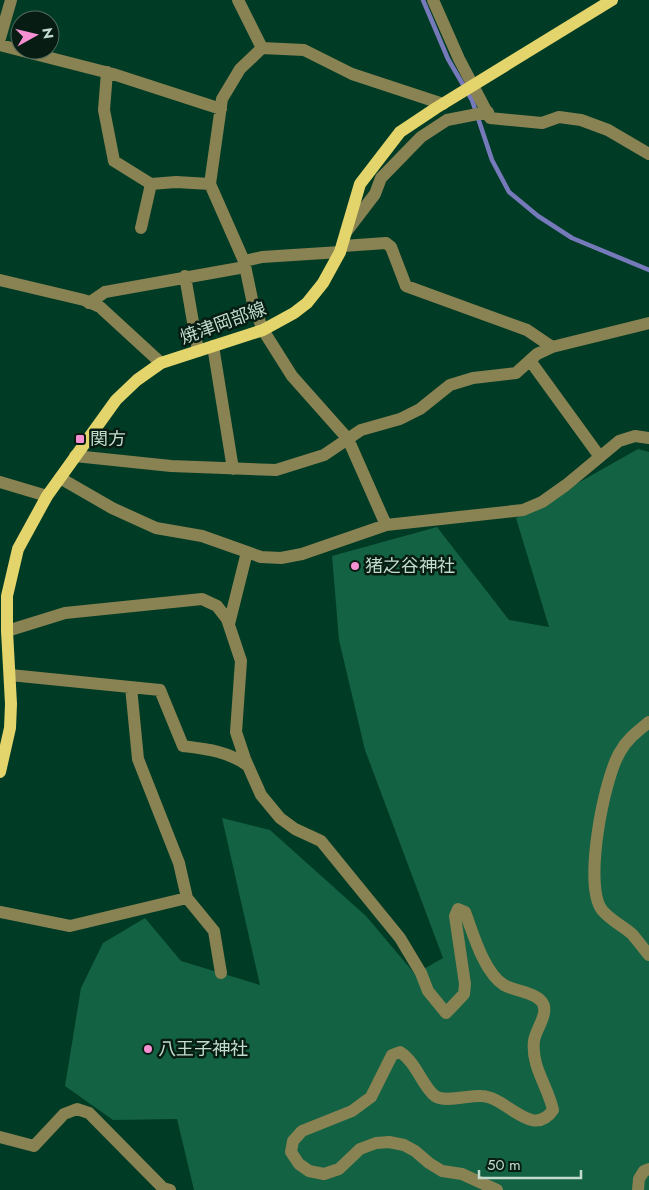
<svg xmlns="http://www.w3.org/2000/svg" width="649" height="1190" font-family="Jost,'Noto Sans JP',sans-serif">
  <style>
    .green { fill: #136243 }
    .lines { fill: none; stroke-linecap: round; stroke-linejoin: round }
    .stream { stroke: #767aba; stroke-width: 4.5 }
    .minor { stroke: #898252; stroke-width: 12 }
    .major { stroke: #e3d46b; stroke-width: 12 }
    .poi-dot { fill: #f591d2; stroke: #071d13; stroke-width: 2 }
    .labels { text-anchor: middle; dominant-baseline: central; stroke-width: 5; stroke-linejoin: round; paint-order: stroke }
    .street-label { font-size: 18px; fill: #c1dbcd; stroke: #071d13 }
    .poi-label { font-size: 18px; fill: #c1dbcd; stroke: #071d13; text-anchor: start }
  </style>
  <rect width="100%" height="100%" fill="#003b25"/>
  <path class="green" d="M 638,449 L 649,452 L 649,1190 L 194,1190 L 177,1119 L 113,1120 L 65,1086 L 81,988 L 103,943 L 145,918 L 181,961 L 260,985 L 222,818 L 270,830 L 366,916 L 415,974 L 443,958 L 365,750 L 339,640 L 332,556 L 437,527 L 509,620 L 549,627 L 516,518 Z"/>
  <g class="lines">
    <path class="stream" d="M 423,0 L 448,59 L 472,100 L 492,160 L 509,192 L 538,216 L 572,238 L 649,270"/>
    <path class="minor" d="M 238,0 L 262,48 L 304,50 L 352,74 L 443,104
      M 433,0 L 459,59 L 490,118 L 542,123 L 559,117 L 581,120 L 608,130 L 649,154
      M 0,38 L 11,0
      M 0,45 L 113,74 L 221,109
      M 262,48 L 240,69 L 222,99 L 210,184 L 244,261 L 253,304 L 263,330 L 292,376 L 348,439 L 386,525
      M 107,72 L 104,110 L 114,161 L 151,184 L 141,228
      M 151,184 L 176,182 L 210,184
      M 346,232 L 375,194 L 381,178 L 421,137 L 447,120 L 488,112
      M 343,246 L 386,243 L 391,247 L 406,286 L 527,330 L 552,347
      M 244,261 L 262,257 L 340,252
      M 185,276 L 198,351
      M 0,280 L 84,300 L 100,307 L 161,363
      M 89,303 L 105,292 L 245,267
      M 213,346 L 233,469
      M 531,362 L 600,457
      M 75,456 L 171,466 L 276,470 L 324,455 L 361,430 L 400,419 L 420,409 L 450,385 L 473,378 L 516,373 L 537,354 L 552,347 L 649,323
      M 60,478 L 112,508 L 156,528 L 202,536 L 261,557 L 281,558 L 302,554 L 386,525 L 523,510 L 542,502 L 566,485 L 619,441 L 635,436 L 649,438
      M 0,482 L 47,496
      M 229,624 L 247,552
      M 7,631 L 65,613 L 202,599 L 217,606 L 227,619 L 241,661 L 236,732 L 245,759 L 261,795 L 280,818 L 295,829 L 321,841 L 400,938 L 421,973 L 428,991 L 446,1013 L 464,994 L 465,984 L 455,916 L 458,909 L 465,912 C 473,933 484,973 504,985 C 514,991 535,992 542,1002 C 550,1013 535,1030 534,1041 C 531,1067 548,1086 553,1110 C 532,1140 506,1096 481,1096 C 469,1095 445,1103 435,1096 C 422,1086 417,1063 400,1052 L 392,1055 L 371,1097 L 352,1111 L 302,1131 L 293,1141 L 291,1152 L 299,1164 L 309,1171 L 324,1174 L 339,1169 L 360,1149 L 376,1143 L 389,1142 L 404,1145 L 415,1151 L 429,1163 L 442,1171 L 462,1174 L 497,1190
      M 10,675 L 160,690 L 183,746 C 207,749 227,751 247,765
      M 131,687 L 138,759 L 179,863 L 187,898 L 214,931 L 221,973
      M 649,722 C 638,731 627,739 620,752 C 604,778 583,885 602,910 C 610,920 623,926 632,934 C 638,941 643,948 649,955
      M 0,912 L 70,926 L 187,898
      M 0,1137 L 34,1146 L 64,1114 L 77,1109 L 89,1113 L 163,1188 L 170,1190
      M 638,1190 L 639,1179 L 644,1171 L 649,1169"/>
    <path class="major" d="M 0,772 L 10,728 L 11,704 L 7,631 L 7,596 L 18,549 L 47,496 L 116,400 L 137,380 L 161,363 L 263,330 L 294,313 L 307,303 L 323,283 L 340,252 L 360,184 L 400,132 L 436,108 L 612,0"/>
  </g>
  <g class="poi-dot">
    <rect x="75" y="434" width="10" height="10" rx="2.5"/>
    <circle cx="355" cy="566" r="5"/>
    <circle cx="148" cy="1049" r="5"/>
  </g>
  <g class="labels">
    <g class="street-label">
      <text transform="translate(223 323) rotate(-20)">焼津岡部線</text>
    </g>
    <g class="poi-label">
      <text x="90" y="439">関方</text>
      <text x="365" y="566">猪之谷神社</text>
      <text x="158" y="1049">八王子神社</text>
    </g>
  </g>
  <g transform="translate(35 35) rotate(82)"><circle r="24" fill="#071d13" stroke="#51695d"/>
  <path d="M0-4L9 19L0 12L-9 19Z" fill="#f591d2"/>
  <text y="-8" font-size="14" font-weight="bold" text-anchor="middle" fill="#c1dbcd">N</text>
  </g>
  <path d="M479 1170v8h102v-8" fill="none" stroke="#c1dbcd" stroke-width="2.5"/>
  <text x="487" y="1170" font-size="15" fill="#c1dbcd" stroke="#071d13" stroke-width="4" paint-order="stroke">50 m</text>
</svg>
